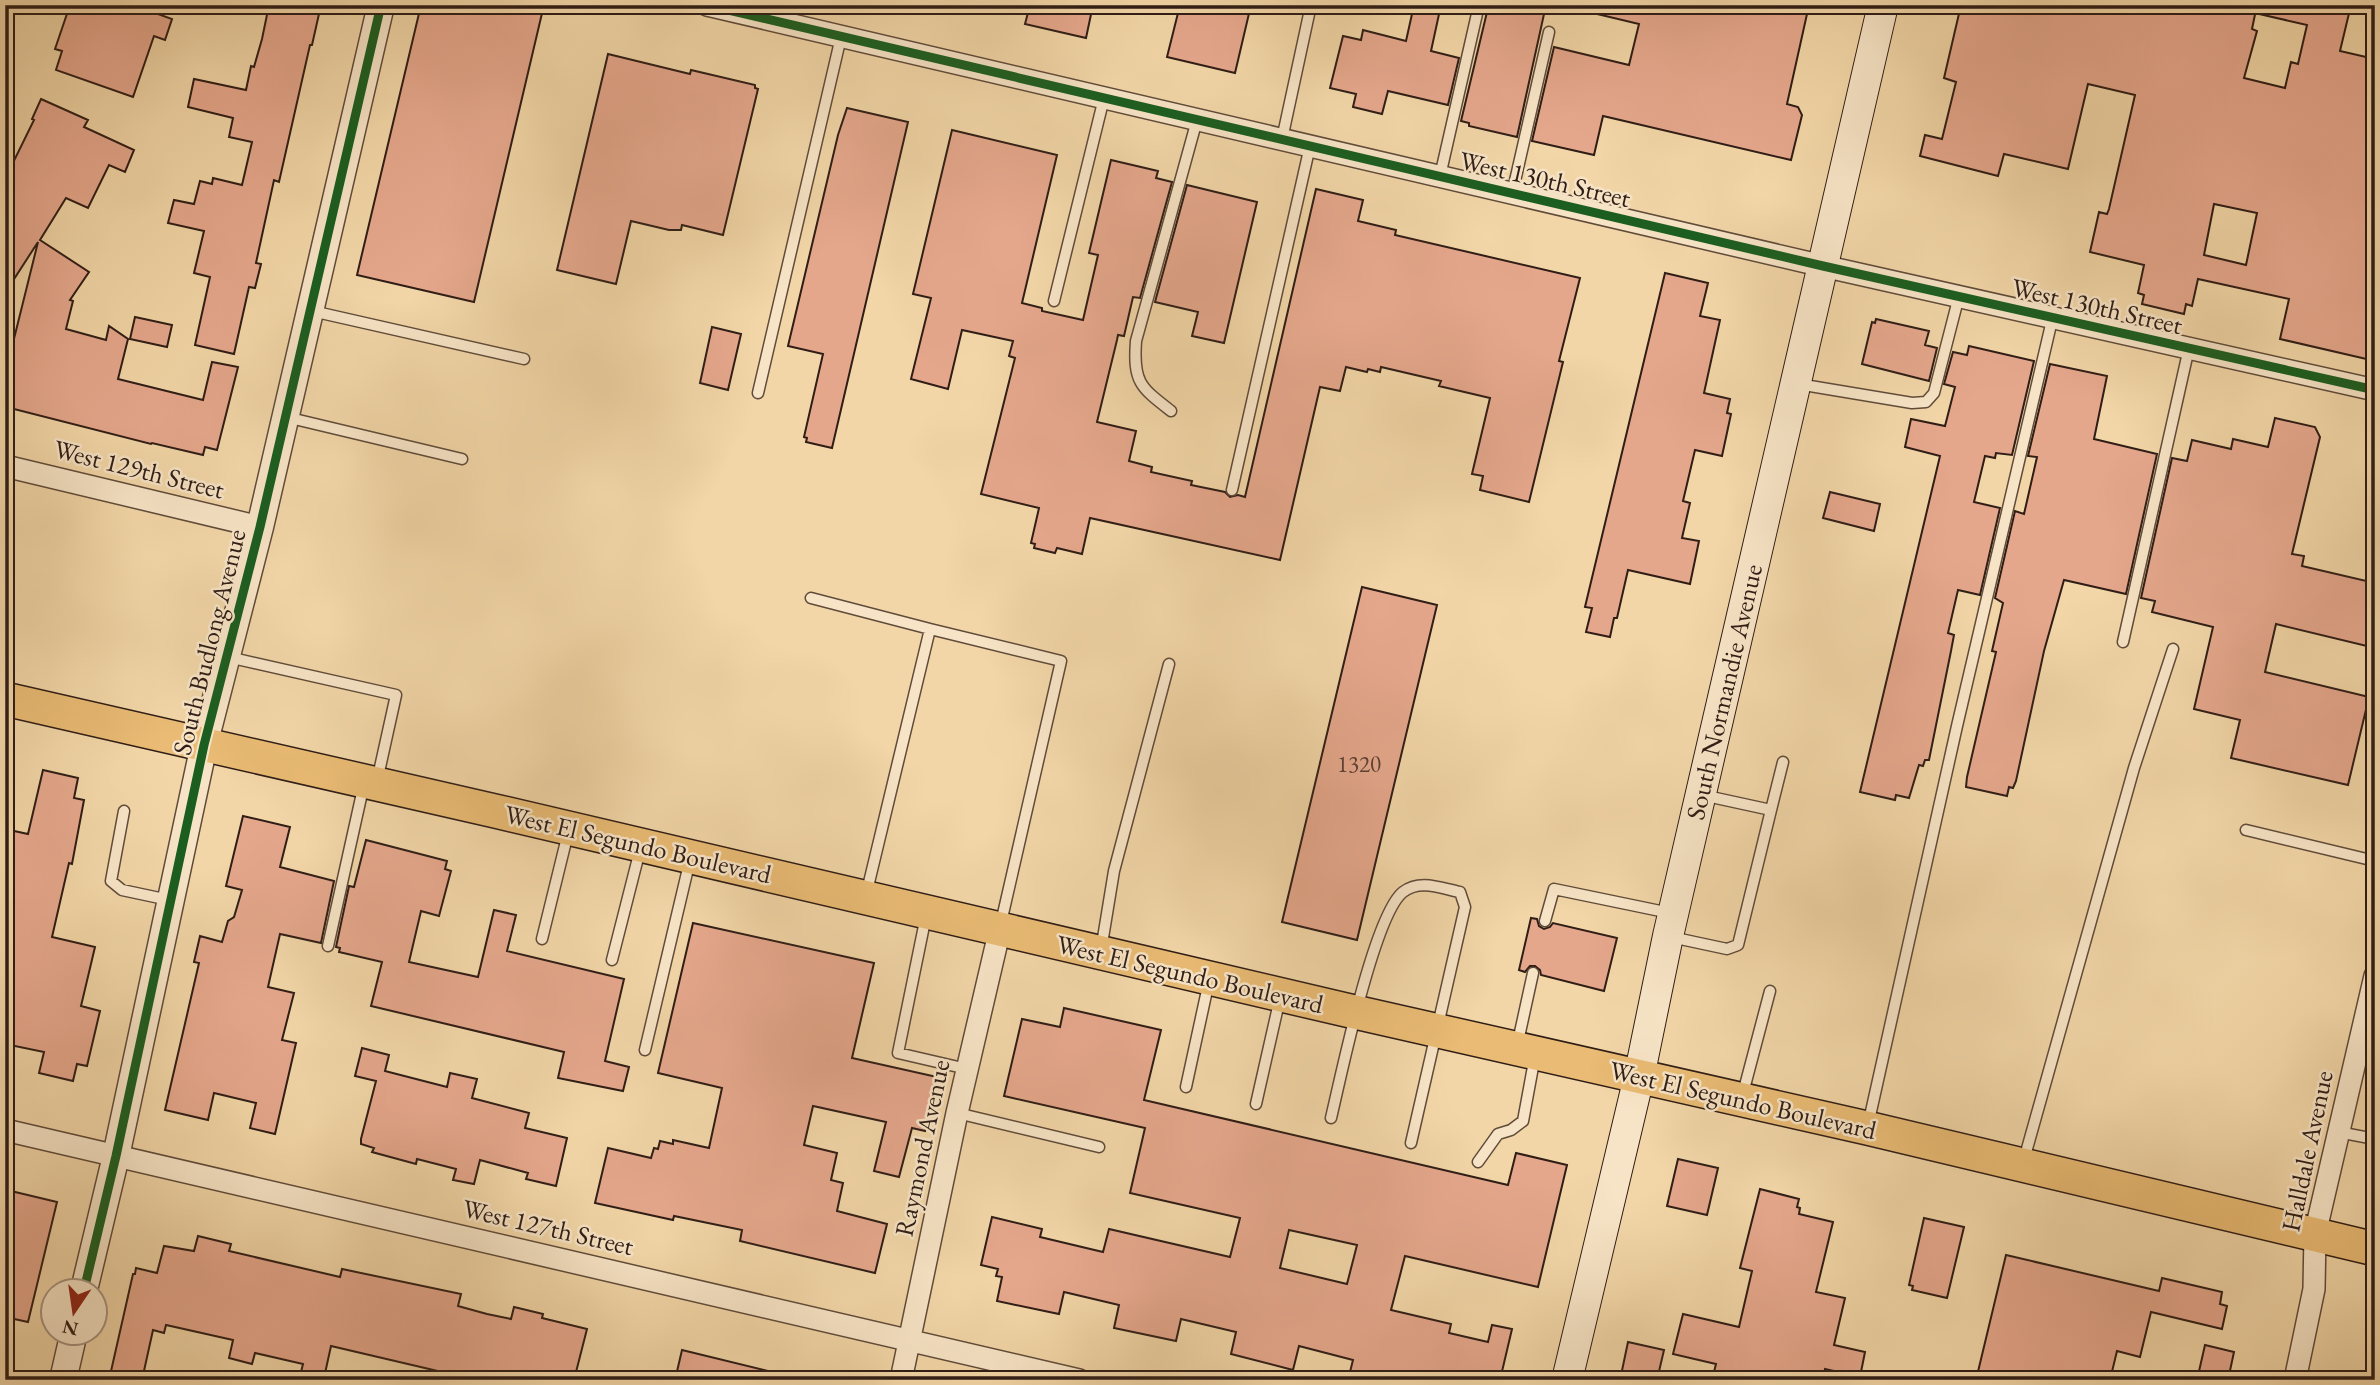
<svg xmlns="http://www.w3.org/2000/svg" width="2380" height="1385" font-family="'EB Garamond',serif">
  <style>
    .building { fill: #e5a78c; stroke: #2f1d16; stroke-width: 2; fill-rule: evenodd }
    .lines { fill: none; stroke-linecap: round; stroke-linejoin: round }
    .service-casing { stroke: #604b3a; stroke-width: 13 }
    .minor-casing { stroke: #604b3a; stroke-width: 24 }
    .tertiary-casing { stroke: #604b3a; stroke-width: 29 }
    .secondary-casing { stroke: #2f1d16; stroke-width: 32 }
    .primary-casing { stroke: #2f1d16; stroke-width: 36 }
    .service { stroke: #f7e4c6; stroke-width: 10 }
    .minor { stroke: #f7e4c6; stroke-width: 21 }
    .tertiary { stroke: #f7e4c6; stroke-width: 26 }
    .secondary { stroke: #f7e4c6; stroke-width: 30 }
    .primary { stroke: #e9bb74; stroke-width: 33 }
    .cycleway-casing { stroke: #f7e4c6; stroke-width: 13 }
    .cycleway { stroke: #1b5e20; stroke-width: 9 }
    .labels { text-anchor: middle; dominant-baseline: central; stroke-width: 5; stroke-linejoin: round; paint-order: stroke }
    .number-label { font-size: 23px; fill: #5c4034 }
    .street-label { font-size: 26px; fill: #2f1d16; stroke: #f7e4c6 }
  </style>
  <rect width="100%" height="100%" fill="#f2d6a7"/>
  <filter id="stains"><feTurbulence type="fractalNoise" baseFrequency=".00286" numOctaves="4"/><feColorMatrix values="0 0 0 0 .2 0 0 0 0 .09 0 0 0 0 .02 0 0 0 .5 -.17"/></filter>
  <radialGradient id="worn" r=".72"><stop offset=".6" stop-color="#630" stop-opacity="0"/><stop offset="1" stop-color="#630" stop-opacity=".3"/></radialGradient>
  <path class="building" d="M 70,5 L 148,5 L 147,10 L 172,19 L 165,40 L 154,36 L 133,97 L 56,70 L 62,51 L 55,49 Z
    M 269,5 L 321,5 L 312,45 L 310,45 L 279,182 L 274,180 L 256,263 L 261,264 L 255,288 L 249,287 L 234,354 L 195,345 L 210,277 L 194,273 L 204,231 L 168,223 L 174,200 L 194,204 L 200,181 L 212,184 L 213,178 L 242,185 L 252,142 L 229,137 L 233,118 L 188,107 L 194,79 L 246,90 L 251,66 L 254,67 L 262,39 Z
    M 421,5 L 525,5 L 543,9 L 474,302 L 357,275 Z
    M 1030,5 L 1093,5 L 1086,38 L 1025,24 Z
    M 1180,5 L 1251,5 L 1235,73 L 1167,57 Z
    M 1414,5 L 1441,5 L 1431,51 L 1459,58 L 1448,105 L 1388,91 L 1382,114 L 1353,107 L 1356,94 L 1330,88 L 1343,36 L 1361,40 L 1363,30 L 1406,41 Z
    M 1493,5 L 1546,5 L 1517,137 L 1469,126 L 1469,123 L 1461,121 L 1487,12 L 1491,13 Z
    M 1598,5 L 1809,5 L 1787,104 L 1798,107 L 1802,115 L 1791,160 L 1603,116 L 1594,155 L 1532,141 L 1554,47 L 1629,65 L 1639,24 L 1597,14 Z
    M 1961,5 L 2257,5 L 2252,29 L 2257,31 L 2244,78 L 2285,88 L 2291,62 L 2298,64 L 2307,25 L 2259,14 L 2260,5 L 2351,5 L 2340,51 L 2375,59 L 2375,361 L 2280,339 L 2289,299 L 2198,279 L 2192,306 L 2186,304 L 2184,314 L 2142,304 L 2144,295 L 2138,293 L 2144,265 L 2090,252 L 2099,212 L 2107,214 L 2109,209 L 2135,95 L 2088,84 L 2068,169 L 2004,154 L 1998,176 L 1920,156 L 1925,135 L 1942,139 L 1956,82 L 1944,78 ZM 2214,204 L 2257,213 L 2246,265 L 2204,255 Z
    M 608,54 L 690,74 L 691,70 L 755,85 L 755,88 L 758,89 L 723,235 L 682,225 L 681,230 L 669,230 L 631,221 L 616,284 L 557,270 Z
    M 41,99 L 88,120 L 84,127 L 134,150 L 125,172 L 109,165 L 88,208 L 66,198 L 40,240 L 89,272 L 70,300 L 73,301 L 66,329 L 106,340 L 109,326 L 128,339 L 118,379 L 203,400 L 212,362 L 238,367 L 217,450 L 205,447 L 203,455 L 152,443 L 151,444 L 10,408 L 11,400 L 5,399 L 5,375 L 38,242 L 5,293 L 5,179 L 34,120 L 32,119 Z
    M 847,108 L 908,122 L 832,448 L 806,442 L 807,438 L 804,437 L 823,354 L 788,346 L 838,135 Z
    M 952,130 L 1057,155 L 1022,303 L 1042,308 L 1042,311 L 1083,320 L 1098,255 L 1089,253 L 1111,160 L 1158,171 L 1156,178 L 1172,182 L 1140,298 L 1133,297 L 1124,336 L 1118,335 L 1117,340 L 1097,422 L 1136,431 L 1129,461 L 1152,467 L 1151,472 L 1192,481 L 1191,485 L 1225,492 L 1230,497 L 1238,495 L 1245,497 L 1316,189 L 1363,200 L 1358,221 L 1396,230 L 1395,235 L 1580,278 L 1559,361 L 1563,362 L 1529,502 L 1480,490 L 1483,476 L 1472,474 L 1490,398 L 1439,386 L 1441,381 L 1381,367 L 1380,372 L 1368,369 L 1367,372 L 1346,367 L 1340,391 L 1320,387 L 1280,560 L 1090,518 L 1082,554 L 1057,548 L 1055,553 L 1034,548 L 1035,544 L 1031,543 L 1039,508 L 981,494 L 1015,358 L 1009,356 L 1013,341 L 962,330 L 948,389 L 911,379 L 931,298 L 913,294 Z
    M 1187,185 L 1257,202 L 1224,343 L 1192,336 L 1198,312 L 1155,302 Z
    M 1665,273 L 1708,283 L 1700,316 L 1720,320 L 1704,393 L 1730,399 L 1727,413 L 1731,414 L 1722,456 L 1695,450 L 1683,501 L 1690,503 L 1682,538 L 1699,541 L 1690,584 L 1628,570 L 1617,618 L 1614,618 L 1610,637 L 1586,632 L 1592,608 L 1585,607 Z
    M 135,317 L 172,325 L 167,347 L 130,339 Z
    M 1876,319 L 1929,331 L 1925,345 L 1937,348 L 1929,381 L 1862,364 L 1872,322 L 1875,323 Z
    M 712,327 L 741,334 L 728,390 L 700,383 Z
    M 1969,346 L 2034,361 L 2012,455 L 1996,453 L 1995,458 L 1985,456 L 1974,502 L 2000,508 L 1980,595 L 1958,590 L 1948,633 L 1954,635 L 1951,651 L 1929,760 L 1925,760 L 1923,766 L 1919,765 L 1909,798 L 1896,795 L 1895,800 L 1860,792 L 1940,456 L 1905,447 L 1911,419 L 1945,426 L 1955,387 L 1944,384 L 1953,352 L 1967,355 Z
    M 2050,364 L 2107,376 L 2094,439 L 2157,454 L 2126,594 L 2064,580 L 2044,651 L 2016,781 L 2013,788 L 2009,787 L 2007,796 L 1966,787 L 1967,777 L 1996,652 L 1992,651 L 2003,603 L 1995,598 L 2015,511 L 2024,514 L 2037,457 L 2028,456 Z
    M 2275,418 L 2315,427 L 2320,437 L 2292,554 L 2304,556 L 2302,566 L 2375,583 L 2375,648 L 2276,624 L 2265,672 L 2369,697 L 2348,785 L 2231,758 L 2240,720 L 2194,709 L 2213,627 L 2152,612 L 2155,601 L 2141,598 L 2172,458 L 2187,461 L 2192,440 L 2231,449 L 2233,439 L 2268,447 Z
    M 1830,492 L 1880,504 L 1874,531 L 1823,518 Z
    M 1362,587 L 1437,605 L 1357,940 L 1282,922 Z
    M 43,770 L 78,778 L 74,798 L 84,800 L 72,864 L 69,863 L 52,937 L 95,947 L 81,1006 L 100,1011 L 87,1066 L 77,1064 L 73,1081 L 39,1073 L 44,1052 L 5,1044 L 5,940 L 9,922 L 5,921 L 5,829 L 28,834 Z
    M 243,816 L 290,827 L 280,867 L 334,881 L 321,943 L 280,934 L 268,987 L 294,993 L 282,1040 L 296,1043 L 275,1134 L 250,1128 L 256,1103 L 214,1093 L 208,1120 L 165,1110 L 199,963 L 194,962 L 200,936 L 222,942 L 228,921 L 234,917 L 242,890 L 226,886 Z
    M 366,840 L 447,861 L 445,869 L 451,871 L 439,916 L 421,911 L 409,962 L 478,977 L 494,910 L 516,915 L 507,951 L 624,979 L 605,1061 L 629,1067 L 623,1091 L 558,1078 L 564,1052 L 371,1006 L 382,962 L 339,952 L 340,948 L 336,947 L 349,886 L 354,887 Z
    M 1531,918 L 1537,919 L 1539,926 L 1544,929 L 1550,927 L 1553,923 L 1617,938 L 1604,991 L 1541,975 L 1540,970 L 1535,966 L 1530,966 L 1525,972 L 1519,970 Z
    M 693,923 L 874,963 L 852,1058 L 937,1077 L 925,1131 L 912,1128 L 899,1177 L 874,1171 L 886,1122 L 813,1106 L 804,1145 L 837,1153 L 831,1180 L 843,1183 L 837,1211 L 887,1224 L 875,1273 L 740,1241 L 742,1230 L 674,1216 L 673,1220 L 595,1203 L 608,1148 L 651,1158 L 654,1148 L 658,1149 L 660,1141 L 673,1144 L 673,1140 L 709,1148 L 722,1088 L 658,1073 Z
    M 1064,1008 L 1161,1030 L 1144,1100 L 1508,1185 L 1516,1153 L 1567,1165 L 1538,1287 L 1405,1256 L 1391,1310 L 1451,1324 L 1449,1333 L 1488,1342 L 1492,1325 L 1512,1329 L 1500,1380 L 1348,1380 L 1353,1360 L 1299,1346 L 1293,1370 L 1231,1354 L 1236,1332 L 1181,1319 L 1176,1341 L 1114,1328 L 1119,1305 L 1064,1292 L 1059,1314 L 997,1301 L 1002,1277 L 996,1276 L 998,1269 L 981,1265 L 992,1217 L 1042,1229 L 1040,1237 L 1103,1252 L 1109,1229 L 1230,1257 L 1240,1218 L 1130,1193 L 1145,1128 L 1004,1096 L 1022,1019 L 1060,1027 ZM 1289,1230 L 1357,1245 L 1347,1284 L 1280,1268 Z
    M 362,1048 L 389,1055 L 385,1071 L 447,1087 L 450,1073 L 477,1079 L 472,1098 L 529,1113 L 525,1128 L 567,1138 L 556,1186 L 526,1179 L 528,1173 L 480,1160 L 474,1184 L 453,1180 L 456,1169 L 417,1159 L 416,1164 L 372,1152 L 374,1148 L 361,1144 L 361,1139 L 376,1081 L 355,1076 Z
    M 1678,1159 L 1718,1168 L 1707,1215 L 1667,1206 Z
    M 1760,1189 L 1799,1199 L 1797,1207 L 1800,1208 L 1799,1214 L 1833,1222 L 1816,1292 L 1845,1298 L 1834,1345 L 1865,1352 L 1860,1377 L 1825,1369 L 1823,1380 L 1712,1380 L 1716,1364 L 1673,1354 L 1683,1314 L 1739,1327 L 1752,1271 L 1740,1268 Z
    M 11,1191 L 57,1202 L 28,1322 L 5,1317 L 5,1217 Z
    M 1924,1218 L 1964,1227 L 1947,1298 L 1912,1290 L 1913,1286 L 1909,1285 Z
    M 198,1236 L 231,1244 L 229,1251 L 340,1277 L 342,1269 L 461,1294 L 458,1306 L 487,1314 L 511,1319 L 514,1307 L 543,1314 L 542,1318 L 587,1329 L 574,1380 L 476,1380 L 331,1346 L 324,1378 L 301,1372 L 303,1364 L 255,1353 L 252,1364 L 229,1358 L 233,1340 L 166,1325 L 164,1333 L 153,1330 L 142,1380 L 109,1380 L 133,1274 L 135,1274 L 136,1268 L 157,1273 L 164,1246 L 194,1251 Z
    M 2006,1255 L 2159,1291 L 2162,1278 L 2222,1292 L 2220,1304 L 2227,1306 L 2222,1329 L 2151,1312 L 2140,1357 L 2117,1351 L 2110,1380 L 1976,1380 Z
    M 1628,1342 L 1664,1350 L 1657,1380 L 1620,1380 Z
    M 2205,1345 L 2234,1352 L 2228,1380 L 2197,1380 Z
    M 682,1350 L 772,1372 L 771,1380 L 675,1380 Z"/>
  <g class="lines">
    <defs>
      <path id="service" d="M 1282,139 L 1311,5
        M 1440,176 L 1479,5
        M 1512,194 L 1549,32
        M 1054,301 L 1104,98
        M 312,311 L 524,359
        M 1798,384 L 1912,403 L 1926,402 L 1934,393 L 1959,296
        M 758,393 L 841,37
        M 1171,411 C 1140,387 1133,382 1136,341 L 1197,120
        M 286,417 L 462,459
        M 1232,490 L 1310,146
        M 811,598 L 930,629
        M 2123,642 L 2189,348
        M 228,657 L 396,695 L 377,781
        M 1771,810 L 1783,762
        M 124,811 L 111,881 L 122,890 L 169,900
        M 2246,830 L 2375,861
        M 866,895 L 930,629 L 1061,661 L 1000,927
        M 926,916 L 898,1053 L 967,1069
        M 1545,921 L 1554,889 L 1670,913
        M 1671,937 L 1727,949 L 1738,945 L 1771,810 L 1702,795
        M 542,939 L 568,833
        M 328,946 L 364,784
        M 1101,950 L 1114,871 L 1169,664
        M 612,960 L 640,850
        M 1517,1046 L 1533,973
        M 645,1050 L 690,860
        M 1186,1087 L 1209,981
        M 1742,1097 L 1770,991
        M 1256,1104 L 1280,998
        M 957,1113 L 1099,1147
        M 1331,1118 C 1341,1076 1374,915 1403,892 C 1420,879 1440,888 1460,892 L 1465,907 L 1411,1143
        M 1868,1125 L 1957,726 L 2053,316
        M 2338,1132 L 2375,1139
        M 1478,1162 L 1498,1134 L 1511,1130 L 1523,1121 L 1535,1056
        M 2023,1163 L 2134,768 L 2173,649"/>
      <path id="minor" d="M 707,5 L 1823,266 L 2375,390
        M 5,466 L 260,527
        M 5,1130 L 1079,1380
        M 901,1380 L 957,1113 L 1000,929
        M 2295,1380 L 2314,1289 L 2315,1234 L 2375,976"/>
      <path id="tertiary" d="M 84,1290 L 116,1156 L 204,745 L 260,527 L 381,5
        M 63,1380 L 74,1332"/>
      <path id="secondary" d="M 1567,1380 L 1639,1077 L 1668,936 L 1883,5"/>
      <path id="primary" d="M 5,699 L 495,811 L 1346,1010 L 1867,1128 L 2375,1249"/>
    </defs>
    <use href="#service" class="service-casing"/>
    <use href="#minor" class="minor-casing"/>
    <use href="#tertiary" class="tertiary-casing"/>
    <use href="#secondary" class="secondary-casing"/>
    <use href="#primary" class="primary-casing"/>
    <use href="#service" class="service"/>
    <use href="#minor" class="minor"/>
    <use href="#tertiary" class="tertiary"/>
    <use href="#secondary" class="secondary"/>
    <use href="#primary" class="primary"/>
    <defs>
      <path id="cycleway" d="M 707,5 L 1823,266 L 2375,390
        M 84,1290 L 116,1156 L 204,745 L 260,527 L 381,5"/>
    </defs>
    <use href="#cycleway" class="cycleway-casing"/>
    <use href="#cycleway" class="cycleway"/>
  </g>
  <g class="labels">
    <g class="number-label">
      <text x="1359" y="764">1320</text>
    </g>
    <g class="street-label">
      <text transform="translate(1545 179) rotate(13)">West 130th Street</text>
      <text transform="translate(2097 306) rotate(13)">West 130th Street</text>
      <text transform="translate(139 469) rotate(14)">West 129th Street</text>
      <text transform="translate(209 642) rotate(-76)">South Budlong Avenue</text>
      <text transform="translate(1724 692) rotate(-77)">South Normandie Avenue</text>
      <text transform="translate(638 844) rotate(13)">West El Segundo Boulevard</text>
      <text transform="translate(1190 974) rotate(13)">West El Segundo Boulevard</text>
      <text transform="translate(1743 1100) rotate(13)">West El Segundo Boulevard</text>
      <text transform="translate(922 1148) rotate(-78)">Raymond Avenue</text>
      <text transform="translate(2307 1151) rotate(-78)">Halldale Avenue</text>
      <text transform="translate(548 1227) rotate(13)">West 127th Street</text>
    </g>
  </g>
  <rect width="2380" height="1385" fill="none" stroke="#f2d6a7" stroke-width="28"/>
  <rect x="7" y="7" width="2366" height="1371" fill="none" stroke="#2f1d16" stroke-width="3.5"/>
  <rect x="14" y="14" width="2352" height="1357" fill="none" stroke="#2f1d16" stroke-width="2"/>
  <g transform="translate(74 1312) rotate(193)"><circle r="33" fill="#f7e4c6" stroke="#a79480" stroke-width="2"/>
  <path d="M0-5L12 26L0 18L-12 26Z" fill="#8f2418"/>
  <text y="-10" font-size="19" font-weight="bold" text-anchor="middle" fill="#2f1d16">N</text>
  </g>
  <rect width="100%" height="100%" filter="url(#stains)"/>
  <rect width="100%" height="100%" fill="url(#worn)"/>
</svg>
